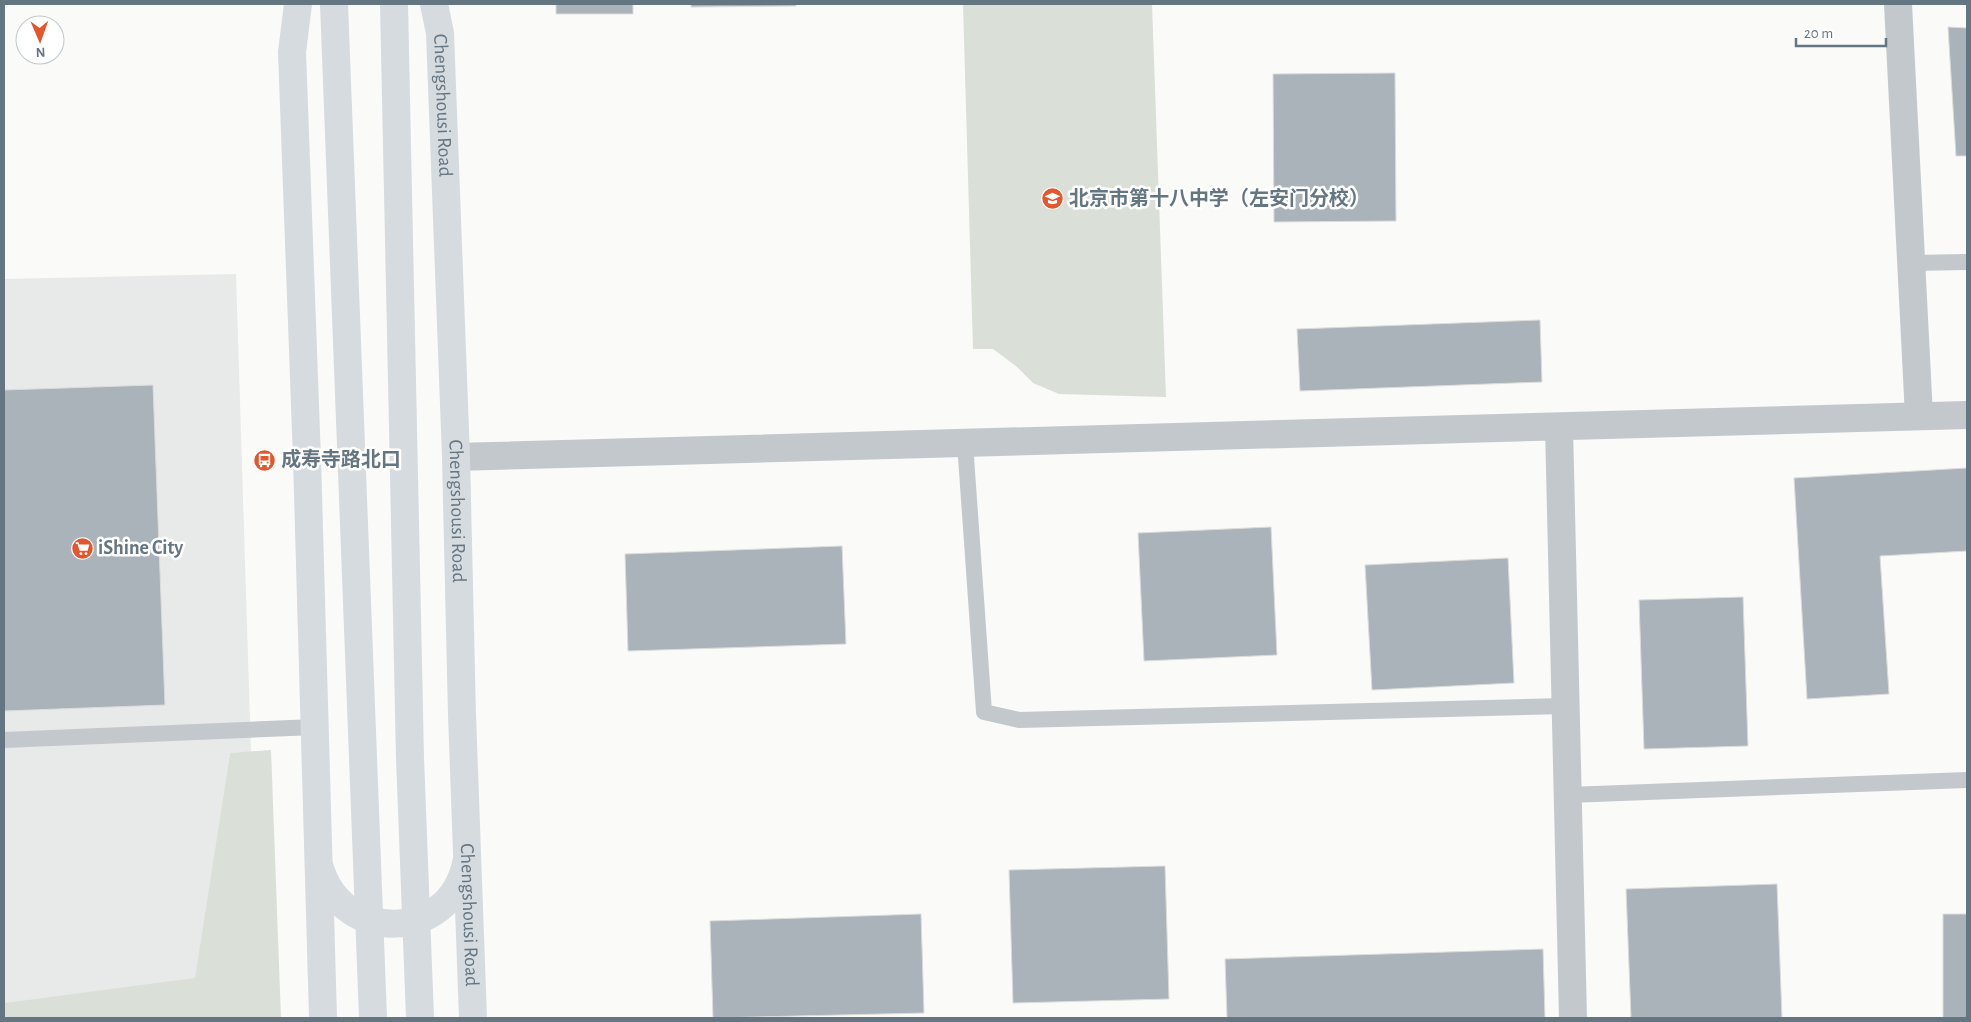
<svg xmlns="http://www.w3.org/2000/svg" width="1971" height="1022" font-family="'Alegreya Sans','Noto Sans SC',sans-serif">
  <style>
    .built { fill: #e8e9e9 }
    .green { fill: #dadfd7 }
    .building { fill: #aab3b9; stroke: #dcdcda }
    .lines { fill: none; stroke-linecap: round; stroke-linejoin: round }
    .service { stroke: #c3c8cc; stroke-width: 16 }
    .minor { stroke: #c3c8cc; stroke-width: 28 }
    .primary { stroke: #d6dbdf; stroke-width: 28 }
    .labels { text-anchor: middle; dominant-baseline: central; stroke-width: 5; stroke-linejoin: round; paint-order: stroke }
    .street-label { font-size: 20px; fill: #657683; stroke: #fff }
    .poi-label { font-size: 20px; font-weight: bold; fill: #657683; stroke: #fff; text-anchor: start }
  </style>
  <rect width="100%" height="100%" fill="#fafaf8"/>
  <path class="built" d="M 236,274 L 251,752 L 230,753 L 195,979 L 4,1003 L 4,279 Z"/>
  <path class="green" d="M 963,4 L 1152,4 L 1166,397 L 1059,394 L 1033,383 L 1016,366 L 993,349 L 973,349 Z
    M 271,750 L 281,1018 L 4,1018 L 4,1003 L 195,978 L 230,753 Z"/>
  <path class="building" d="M 556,4 L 633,4 L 633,14 L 556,14 Z
    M 691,4 L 796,4 L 796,6 L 691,7 Z
    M 1948,27 L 1967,28 L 1967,156 L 1956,156 Z
    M 1395,73 L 1396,221 L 1274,222 L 1273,74 Z
    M 1540,320 L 1542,382 L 1300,391 L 1297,329 Z
    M 153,385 L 165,705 L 4,711 L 4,390 Z
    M 1967,468 L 1967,551 L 1880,556 L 1889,694 L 1807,699 L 1794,478 Z
    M 1271,527 L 1277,655 L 1144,661 L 1138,533 Z
    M 842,546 L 846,644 L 628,651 L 625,554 Z
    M 1508,558 L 1514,683 L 1372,690 L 1365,565 Z
    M 1743,597 L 1748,746 L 1644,749 L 1639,600 Z
    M 1165,866 L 1169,999 L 1013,1003 L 1009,870 Z
    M 1777,884 L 1782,1018 L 1631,1018 L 1626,889 Z
    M 921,914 L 924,1013 L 713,1018 L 710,921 Z
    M 1943,914 L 1967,914 L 1967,1018 L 1943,1018 Z
    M 1543,949 L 1545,1018 L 1227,1018 L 1225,959 Z"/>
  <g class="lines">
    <path class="service" d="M 1911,263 L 1967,262
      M 965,443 L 984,712 L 1019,720 L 1566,706
      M 4,740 L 315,727
      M 1568,795 L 1967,780"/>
    <path class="minor" d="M 1898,4 L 1919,416
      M 1559,427 L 1573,1018
      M 456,457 L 1967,415"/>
    <g class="primary">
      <path d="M 298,4 L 292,52 L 307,459 L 323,1018"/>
      <path d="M 334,4 L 373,1018"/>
      <path d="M 394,4 L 410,758 L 420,1018"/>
      <path id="s1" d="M 434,4 L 440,33 L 456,457 L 462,715 L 473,1018"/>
      <path d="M 320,868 C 343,944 450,942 466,863"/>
    </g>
  </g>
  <defs>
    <symbol id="school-disc" viewBox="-11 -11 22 22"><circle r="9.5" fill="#e4572e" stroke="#fff"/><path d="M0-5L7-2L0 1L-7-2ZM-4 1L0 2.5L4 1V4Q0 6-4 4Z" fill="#fff"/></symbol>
    <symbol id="bus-disc" viewBox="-11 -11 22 22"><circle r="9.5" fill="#e4572e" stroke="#fff"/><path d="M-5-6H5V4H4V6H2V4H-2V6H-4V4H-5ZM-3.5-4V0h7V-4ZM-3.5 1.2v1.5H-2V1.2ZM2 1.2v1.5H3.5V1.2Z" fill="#fff"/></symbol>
    <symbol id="supermarket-disc" viewBox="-11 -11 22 22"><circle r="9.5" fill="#e4572e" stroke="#fff"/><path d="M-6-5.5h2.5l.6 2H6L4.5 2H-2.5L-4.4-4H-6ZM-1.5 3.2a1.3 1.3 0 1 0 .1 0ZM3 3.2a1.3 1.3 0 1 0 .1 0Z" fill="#fff"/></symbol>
  </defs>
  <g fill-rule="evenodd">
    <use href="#school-disc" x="1040" y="186" width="25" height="25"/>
    <use href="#bus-disc" x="252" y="448" width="25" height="25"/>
    <use href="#supermarket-disc" x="70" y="536" width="25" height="25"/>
  </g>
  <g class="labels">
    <g class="street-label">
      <text stroke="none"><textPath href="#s1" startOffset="102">Chengshousi Road</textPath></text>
      <text stroke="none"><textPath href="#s1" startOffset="508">Chengshousi Road</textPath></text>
      <text stroke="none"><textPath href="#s1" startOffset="912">Chengshousi Road</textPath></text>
    </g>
    <g class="poi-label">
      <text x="1069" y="199">北京市第十八中学（左安门分校）</text>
      <text x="281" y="460">成寿寺路北口</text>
      <text x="98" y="548">iShine City</text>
    </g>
  </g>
  <rect width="1971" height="1022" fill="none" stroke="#657683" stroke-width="10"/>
  <g transform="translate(40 40) rotate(178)"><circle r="24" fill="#ffffff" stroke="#c1c8cd"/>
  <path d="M0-4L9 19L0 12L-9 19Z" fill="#e4572e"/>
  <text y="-8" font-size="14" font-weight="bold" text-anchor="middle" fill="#657683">N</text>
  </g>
  <path d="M1796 38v8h90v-8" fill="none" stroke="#657683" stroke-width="2.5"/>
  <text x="1804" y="38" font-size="15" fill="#657683" stroke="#ffffff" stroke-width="4" paint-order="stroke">20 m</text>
</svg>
